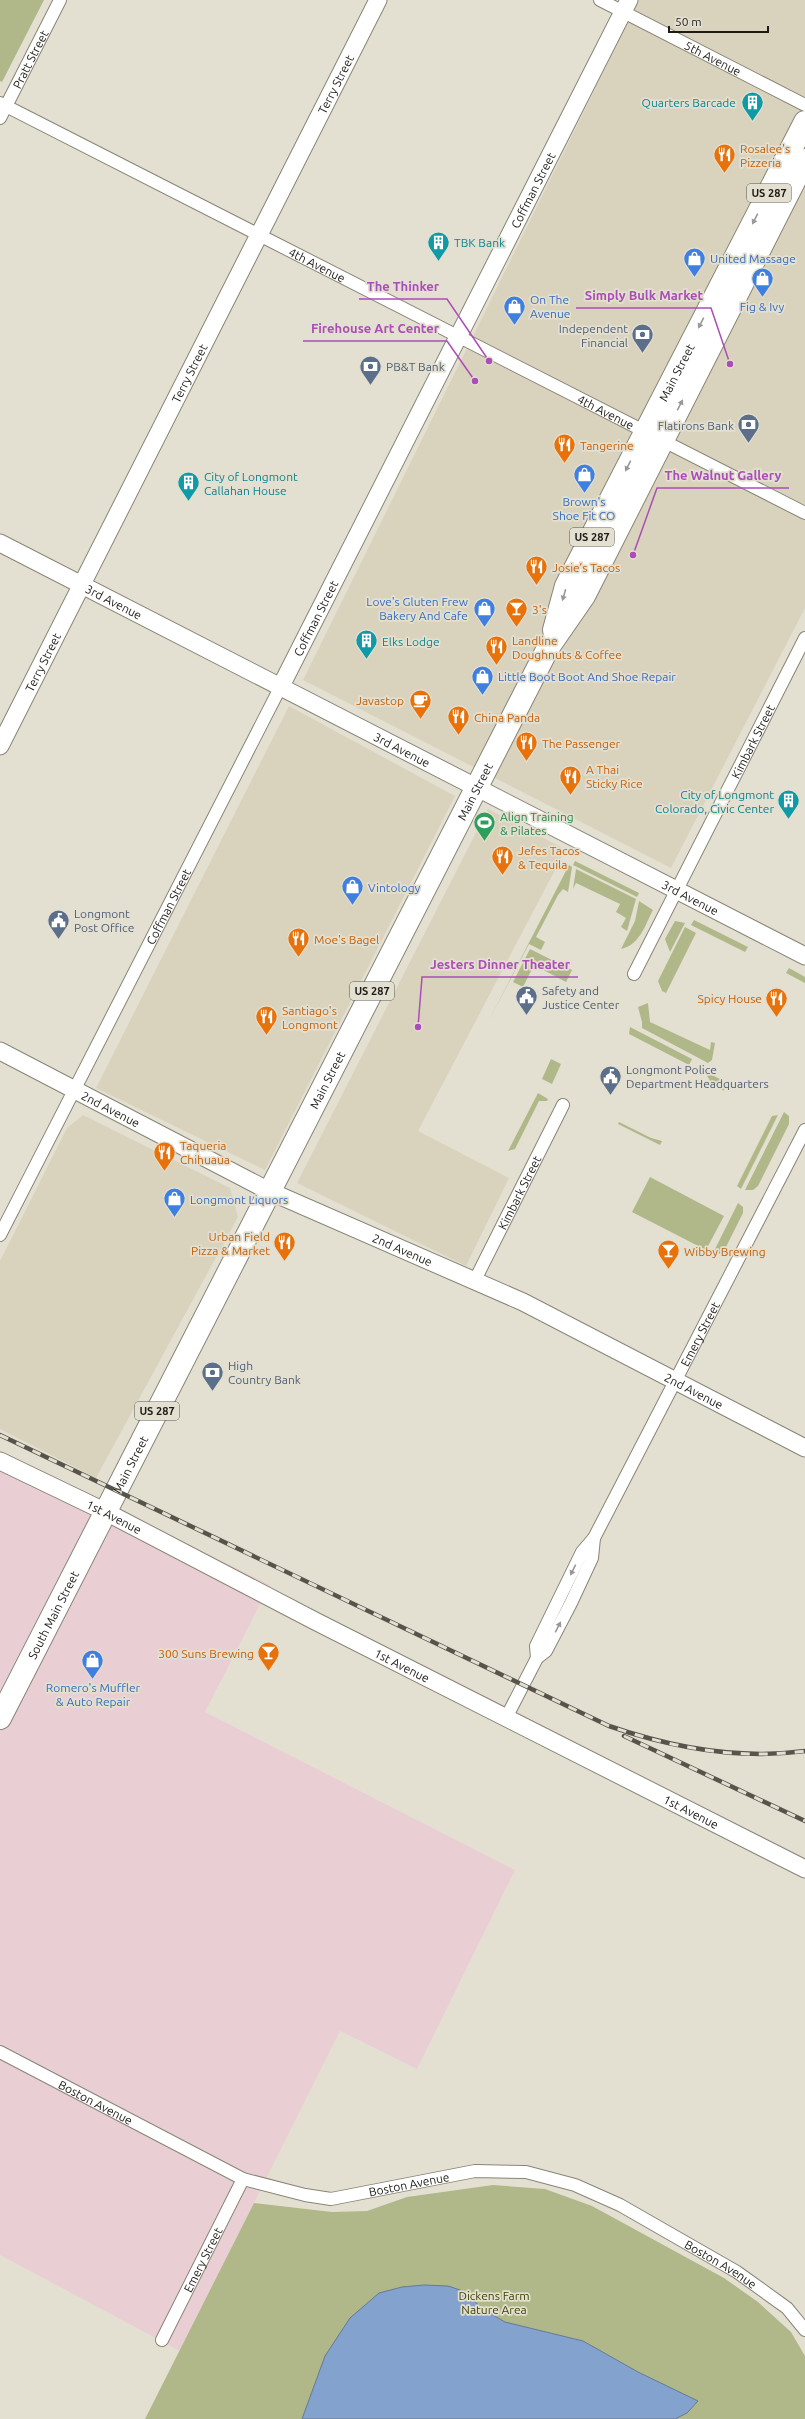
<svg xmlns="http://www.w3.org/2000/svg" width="805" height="2419" font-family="Ubuntu,sans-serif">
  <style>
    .built { fill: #d9d3be }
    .industrial { fill: #e9cfd4 }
    .green { fill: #b0b889 }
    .water { fill: #83a2cd; stroke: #647a96 }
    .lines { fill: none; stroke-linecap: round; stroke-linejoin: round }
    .street-casing { stroke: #888577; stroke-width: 14 }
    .secondary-casing { stroke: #888577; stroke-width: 19 }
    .highway-casing { stroke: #888577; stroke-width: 24 }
    .street { stroke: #fff; stroke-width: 12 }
    .secondary { stroke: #fff; stroke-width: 17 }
    .highway { stroke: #fff; stroke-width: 22 }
    .rail-casing { stroke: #57544c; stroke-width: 4.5 }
    .rail { stroke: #e4e0d1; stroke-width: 3; stroke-dasharray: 9; stroke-linecap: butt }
    .oneway { fill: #999896 }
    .labels { text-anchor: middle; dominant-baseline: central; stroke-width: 3.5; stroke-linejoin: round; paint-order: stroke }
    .shield { fill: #e4e0d1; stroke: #59564e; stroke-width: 1 }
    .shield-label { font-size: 11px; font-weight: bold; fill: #1d1b16 }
    .street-label { font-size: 12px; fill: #1d1b16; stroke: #e4e0d1 }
    .culture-label { font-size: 12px; fill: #0d838f; stroke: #e4e0d1; text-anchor: start }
    .food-label { font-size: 12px; fill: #c56008; stroke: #e4e0d1; text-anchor: start }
    .shop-label { font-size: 12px; fill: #366cbe; stroke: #e4e0d1; text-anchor: start }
    .service-label { font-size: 12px; fill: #4e5e75; stroke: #e4e0d1; text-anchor: start }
    .leisure-label { font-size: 12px; fill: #27864d; stroke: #e4e0d1; text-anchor: start }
    .park-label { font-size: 12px; fill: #3b4200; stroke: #e4e0d1 }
    .leader { fill: none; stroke: #ab4db7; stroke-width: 1.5 }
    .callout-dot { fill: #ab4db7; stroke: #e4e0d1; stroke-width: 1.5 }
    .callout-label { font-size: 13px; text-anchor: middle; font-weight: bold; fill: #ab4db7; stroke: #e4e0d1; stroke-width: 3.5; stroke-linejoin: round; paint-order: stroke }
  </style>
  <rect width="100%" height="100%" fill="#e4e0d1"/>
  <path class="built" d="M 639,0 L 805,0 L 805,608 L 671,868 L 303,680 Z
    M 289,706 L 455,796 L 265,1170 L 96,1088 Z
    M 488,809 L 559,846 L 565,851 L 418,1131 L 509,1178 L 466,1266 L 297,1183 Z
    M 83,1115 L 230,1188 L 238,1217 L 96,1478 L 0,1429 L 0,1261 L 67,1128 Z"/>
  <path class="industrial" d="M 0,1451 L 270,1585 L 205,1712 L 515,1870 L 417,2069 L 340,2031 L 180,2351 L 0,2255 Z"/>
  <path class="green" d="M 0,0 L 44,0 L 2,82 L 0,81 Z
    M 575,861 L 639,893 L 637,897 L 573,865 Z
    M 569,865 L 572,867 L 568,892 L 563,889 L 558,895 L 536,937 L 545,942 L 541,950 L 529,944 L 487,1024 Z
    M 576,869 L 636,899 L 627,931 L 621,927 L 626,918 L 616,912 L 620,904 L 576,883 L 573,889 Z
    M 639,901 L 653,910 C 645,925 640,945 621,949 L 635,921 Z
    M 694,920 L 748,947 L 745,952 L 691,925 Z
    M 675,921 L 685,923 L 670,952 L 665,939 Z
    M 685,927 L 696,933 L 666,993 L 662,991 L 658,981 Z
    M 530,949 L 572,970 L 566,982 L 534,965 L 523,987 L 513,982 Z
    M 789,968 L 805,977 L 805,983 L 786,973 Z
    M 648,1003 L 650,1022 L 710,1050 L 711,1042 L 715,1043 L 712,1060 L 708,1063 L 642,1028 L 642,1022 L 638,1007 Z
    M 630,1027 L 692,1059 L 689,1065 L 629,1034 Z
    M 551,1059 L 561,1064 L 552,1084 L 542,1079 Z
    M 708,1073 L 728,1083 L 723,1091 L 718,1083 L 713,1085 L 707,1076 Z
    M 538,1093 L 548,1099 L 547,1101 L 539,1101 L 515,1149 L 508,1151 Z
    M 784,1112 L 789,1116 L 789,1124 L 758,1186 L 753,1190 L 745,1190 Z
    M 778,1115 L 741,1189 L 737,1186 L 772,1116 Z
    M 619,1122 L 651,1138 L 662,1141 L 660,1145 L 618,1124 Z
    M 650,1177 L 724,1216 L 706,1250 L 632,1212 Z
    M 738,1203 L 743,1207 L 743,1213 L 722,1255 L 714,1251 Z
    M 493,2185 L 545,2189 L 592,2206 L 724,2278 L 758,2302 L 791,2332 L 805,2356 L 805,2419 L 145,2419 L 254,2203 L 332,2212 L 367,2211 L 407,2197 Z"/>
  <path class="water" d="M 424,2285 L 448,2286 L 466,2292 L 481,2308 L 505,2322 L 583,2341 L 638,2372 L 698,2401 L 687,2413 L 675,2419 L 302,2419 L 325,2356 L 350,2318 L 379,2293 L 402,2287 Z"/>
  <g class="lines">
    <defs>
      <g id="street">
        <path id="s1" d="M 600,0 L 805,105"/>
        <path id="s2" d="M 0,103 L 805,513"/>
        <path id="s3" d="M 0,118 L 60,0"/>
        <path id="s4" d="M 634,974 L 805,638"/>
        <path id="s5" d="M 0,1235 L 281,686"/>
        <path id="s6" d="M 475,1280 L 563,1105"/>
        <path id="s7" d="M 537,1658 L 536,1646 L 582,1552 L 594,1538 L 805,1130"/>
        <path d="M 506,1718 L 537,1658 L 546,1651 L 571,1603 L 592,1558 L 594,1538"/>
        <path id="s8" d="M 0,2052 L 243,2179 L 305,2195 L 331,2199 L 475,2171 L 526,2172 L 575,2185 L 620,2205 L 737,2272 L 787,2308 L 805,2330"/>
        <path id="s9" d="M 162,2340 L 243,2179"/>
      </g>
      <g id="secondary">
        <path id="s10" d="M 0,543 L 805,956"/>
        <path id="s11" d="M 281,686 L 629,0"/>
        <path id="s12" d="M 0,746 L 378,0"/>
        <path id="s13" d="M 0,1051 L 269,1191 L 523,1302 L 805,1448"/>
        <path id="s14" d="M 0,1461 L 106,1512 L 315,1621 L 805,1869"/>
      </g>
      <g id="highway">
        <path id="s15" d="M 554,630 L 566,586 L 805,122"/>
        <path id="s16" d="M 0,1718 L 548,648 L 584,596 L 805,160"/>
      </g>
    </defs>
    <use href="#street" class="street-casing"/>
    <use href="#secondary" class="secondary-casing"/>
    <use href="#highway" class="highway-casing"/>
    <use href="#street" class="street"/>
    <use href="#secondary" class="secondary"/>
    <use href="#highway" class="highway"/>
    <defs>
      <path id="rail" d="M 0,1435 L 609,1726 C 673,1748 738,1760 805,1751
        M 624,1736 L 805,1821"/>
    </defs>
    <use href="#rail" class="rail-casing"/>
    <use href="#rail" class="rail"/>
  </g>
  <defs><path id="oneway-solid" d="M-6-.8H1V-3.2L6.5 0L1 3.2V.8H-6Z"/></defs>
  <g class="oneway">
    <use href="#oneway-solid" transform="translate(755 219) rotate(117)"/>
    <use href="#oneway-solid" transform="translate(701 323) rotate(117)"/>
    <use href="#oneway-solid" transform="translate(680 405) rotate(-63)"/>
    <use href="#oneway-solid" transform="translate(628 466) rotate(117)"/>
    <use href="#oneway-solid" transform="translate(564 595) rotate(106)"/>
    <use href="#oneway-solid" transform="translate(573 1570) rotate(116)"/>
    <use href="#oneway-solid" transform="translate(558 1627) rotate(-63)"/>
  </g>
  <defs>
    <symbol id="building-pin" viewBox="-11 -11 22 30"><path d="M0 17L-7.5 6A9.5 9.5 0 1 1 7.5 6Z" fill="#0f9aa8" stroke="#e4e0d1"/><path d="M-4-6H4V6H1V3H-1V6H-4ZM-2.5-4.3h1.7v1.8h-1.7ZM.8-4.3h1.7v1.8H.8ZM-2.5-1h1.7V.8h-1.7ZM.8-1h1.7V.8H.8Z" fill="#fff"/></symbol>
    <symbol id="restaurant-pin" viewBox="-11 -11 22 30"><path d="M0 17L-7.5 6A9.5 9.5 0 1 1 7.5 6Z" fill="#e8710a" stroke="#e4e0d1"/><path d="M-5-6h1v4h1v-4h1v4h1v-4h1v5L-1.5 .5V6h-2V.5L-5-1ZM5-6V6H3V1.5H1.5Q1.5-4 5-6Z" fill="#fff"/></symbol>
    <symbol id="shop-pin" viewBox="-11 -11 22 30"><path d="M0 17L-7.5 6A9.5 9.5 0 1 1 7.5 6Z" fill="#3f7fe0" stroke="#e4e0d1"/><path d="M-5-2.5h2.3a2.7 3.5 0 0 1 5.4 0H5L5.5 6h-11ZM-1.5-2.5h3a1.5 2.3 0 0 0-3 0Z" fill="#fff"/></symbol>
    <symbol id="bank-pin" viewBox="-11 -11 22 30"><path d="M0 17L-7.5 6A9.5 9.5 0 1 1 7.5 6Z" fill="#5c6f8a" stroke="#e4e0d1"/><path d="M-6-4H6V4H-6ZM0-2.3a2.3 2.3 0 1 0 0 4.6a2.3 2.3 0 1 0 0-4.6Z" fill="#fff"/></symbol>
    <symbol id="bar-pin" viewBox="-11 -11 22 30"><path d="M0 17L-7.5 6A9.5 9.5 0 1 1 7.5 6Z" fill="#e8710a" stroke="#e4e0d1"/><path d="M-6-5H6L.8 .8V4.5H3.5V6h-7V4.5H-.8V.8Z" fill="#fff"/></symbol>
    <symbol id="cafe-pin" viewBox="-11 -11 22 30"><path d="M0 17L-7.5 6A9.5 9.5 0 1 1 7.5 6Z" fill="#e8710a" stroke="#e4e0d1"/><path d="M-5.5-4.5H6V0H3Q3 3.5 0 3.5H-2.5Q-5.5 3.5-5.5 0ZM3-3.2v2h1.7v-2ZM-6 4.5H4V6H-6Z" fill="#fff"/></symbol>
    <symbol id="stadium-pin" viewBox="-11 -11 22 30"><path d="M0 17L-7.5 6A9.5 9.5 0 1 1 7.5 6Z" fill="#2e9e5b" stroke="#e4e0d1"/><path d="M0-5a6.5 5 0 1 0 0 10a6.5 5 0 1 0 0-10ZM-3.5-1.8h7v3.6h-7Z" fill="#fff"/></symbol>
    <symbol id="civic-pin" viewBox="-11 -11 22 30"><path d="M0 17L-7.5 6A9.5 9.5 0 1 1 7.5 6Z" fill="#5c6f8a" stroke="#e4e0d1"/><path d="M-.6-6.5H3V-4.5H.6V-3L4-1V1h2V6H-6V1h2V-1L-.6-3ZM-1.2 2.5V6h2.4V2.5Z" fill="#fff"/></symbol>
  </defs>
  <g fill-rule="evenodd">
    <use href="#building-pin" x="740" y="90" width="25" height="34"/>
    <use href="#restaurant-pin" x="712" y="142" width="25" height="34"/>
    <use href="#building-pin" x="426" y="230" width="25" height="34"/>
    <use href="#shop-pin" x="682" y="246" width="25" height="34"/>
    <use href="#shop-pin" x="750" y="266" width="25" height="34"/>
    <use href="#shop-pin" x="502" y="294" width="25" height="34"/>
    <use href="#bank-pin" x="630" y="322" width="25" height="34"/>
    <use href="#bank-pin" x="358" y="354" width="25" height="34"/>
    <use href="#bank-pin" x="736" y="412" width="25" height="34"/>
    <use href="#restaurant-pin" x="552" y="432" width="25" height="34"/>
    <use href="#shop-pin" x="572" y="462" width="25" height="34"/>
    <use href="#building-pin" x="176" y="470" width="25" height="34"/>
    <use href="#restaurant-pin" x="524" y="554" width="25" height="34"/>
    <use href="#shop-pin" x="472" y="596" width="25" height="34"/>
    <use href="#bar-pin" x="504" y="596" width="25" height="34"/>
    <use href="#building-pin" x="354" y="628" width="25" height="34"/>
    <use href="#restaurant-pin" x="484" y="634" width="25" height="34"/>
    <use href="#shop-pin" x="470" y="664" width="25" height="34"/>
    <use href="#cafe-pin" x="408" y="688" width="25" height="34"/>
    <use href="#restaurant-pin" x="446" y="704" width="25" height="34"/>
    <use href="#restaurant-pin" x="514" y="730" width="25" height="34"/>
    <use href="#restaurant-pin" x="558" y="764" width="25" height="34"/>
    <use href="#building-pin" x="776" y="788" width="25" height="34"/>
    <use href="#stadium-pin" x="472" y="810" width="25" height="34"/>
    <use href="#restaurant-pin" x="490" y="844" width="25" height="34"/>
    <use href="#shop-pin" x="340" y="874" width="25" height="34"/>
    <use href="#civic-pin" x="46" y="908" width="25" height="34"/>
    <use href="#restaurant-pin" x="286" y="926" width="25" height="34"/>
    <use href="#civic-pin" x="514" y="984" width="25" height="34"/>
    <use href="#restaurant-pin" x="764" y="986" width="25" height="34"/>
    <use href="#restaurant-pin" x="254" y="1004" width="25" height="34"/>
    <use href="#civic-pin" x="598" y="1064" width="25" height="34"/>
    <use href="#restaurant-pin" x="152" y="1140" width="25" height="34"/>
    <use href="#shop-pin" x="162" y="1186" width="25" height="34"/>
    <use href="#restaurant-pin" x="272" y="1230" width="25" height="34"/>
    <use href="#bar-pin" x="656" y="1238" width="25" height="34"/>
    <use href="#bank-pin" x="200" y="1360" width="25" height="34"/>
    <use href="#bar-pin" x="256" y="1640" width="25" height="34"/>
    <use href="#shop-pin" x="80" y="1648" width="25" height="34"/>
  </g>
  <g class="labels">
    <g class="shield">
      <rect x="747" y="184" width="44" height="18" rx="3"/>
      <rect x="570" y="528" width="44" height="18" rx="3"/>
      <rect x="350" y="982" width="44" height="18" rx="3"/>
      <rect x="135" y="1402" width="44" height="18" rx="3"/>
    </g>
    <g class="shield-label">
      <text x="769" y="193">US 287</text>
      <text x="592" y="537">US 287</text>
      <text x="372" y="991">US 287</text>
      <text x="157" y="1411">US 287</text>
    </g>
    <g class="street-label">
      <text stroke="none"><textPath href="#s1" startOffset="127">5th Avenue</textPath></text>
      <text stroke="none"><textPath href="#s3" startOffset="66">Pratt Street</textPath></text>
      <text stroke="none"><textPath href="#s12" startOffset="742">Terry Street</textPath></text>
      <text stroke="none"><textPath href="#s11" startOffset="556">Coffman Street</textPath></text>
      <text stroke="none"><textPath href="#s2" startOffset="356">4th Avenue</textPath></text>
      <text stroke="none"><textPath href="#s15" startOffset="286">Main Street</textPath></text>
      <text stroke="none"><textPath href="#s12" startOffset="418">Terry Street</textPath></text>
      <text stroke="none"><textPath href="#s2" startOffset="680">4th Avenue</textPath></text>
      <text stroke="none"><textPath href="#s10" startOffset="128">3rd Avenue</textPath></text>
      <text stroke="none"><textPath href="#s11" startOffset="76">Coffman Street</textPath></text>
      <text stroke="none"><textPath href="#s12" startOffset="94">Terry Street</textPath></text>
      <text stroke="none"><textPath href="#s4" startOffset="261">Kimbark Street</textPath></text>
      <text stroke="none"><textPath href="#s10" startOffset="452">3rd Avenue</textPath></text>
      <text stroke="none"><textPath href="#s16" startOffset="1041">Main Street</textPath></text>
      <text stroke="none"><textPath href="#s10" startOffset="776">3rd Avenue</textPath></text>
      <text stroke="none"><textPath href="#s5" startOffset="369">Coffman Street</textPath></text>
      <text stroke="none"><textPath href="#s16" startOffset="717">Main Street</textPath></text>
      <text stroke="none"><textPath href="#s13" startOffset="125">2nd Avenue</textPath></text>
      <text stroke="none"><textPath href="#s6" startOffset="98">Kimbark Street</textPath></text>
      <text stroke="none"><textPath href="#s13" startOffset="449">2nd Avenue</textPath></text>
      <text stroke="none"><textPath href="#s7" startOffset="365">Emery Street</textPath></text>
      <text stroke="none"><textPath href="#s13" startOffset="773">2nd Avenue</textPath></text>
      <text stroke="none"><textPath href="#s16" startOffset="285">Main Street</textPath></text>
      <text stroke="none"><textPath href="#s14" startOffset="127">1st Avenue</textPath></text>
      <text stroke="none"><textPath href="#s16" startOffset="116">South Main Street</textPath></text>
      <text stroke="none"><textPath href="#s14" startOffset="451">1st Avenue</textPath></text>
      <text stroke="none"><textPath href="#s14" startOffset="775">1st Avenue</textPath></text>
      <text stroke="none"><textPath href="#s8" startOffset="108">Boston Avenue</textPath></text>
      <text stroke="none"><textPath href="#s8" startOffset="444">Boston Avenue</textPath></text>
      <text stroke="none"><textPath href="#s9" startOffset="90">Emery Street</textPath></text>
      <text stroke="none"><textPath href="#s8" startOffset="779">Boston Avenue</textPath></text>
    </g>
    <g class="culture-label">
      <text x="736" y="102" text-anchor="end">Quarters Barcade</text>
      <text x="454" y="242">TBK Bank</text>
      <text x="204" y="476">City of Longmont<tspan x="204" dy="14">Callahan House</tspan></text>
      <text x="382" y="641">Elks Lodge</text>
      <text x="774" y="794" text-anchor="end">City of Longmont<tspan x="774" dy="14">Colorado, Civic Center</tspan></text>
    </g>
    <g class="food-label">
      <text x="740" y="148">Rosalee's<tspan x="740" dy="14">Pizzeria</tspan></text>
      <text x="580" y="445">Tangerine</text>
      <text x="552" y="567">Josie’s Tacos</text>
      <text x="532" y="609">3's</text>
      <text x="512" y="640">Landline<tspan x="512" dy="14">Doughnuts &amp; Coffee</tspan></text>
      <text x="404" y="700" text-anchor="end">Javastop</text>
      <text x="474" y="717">China Panda</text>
      <text x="542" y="743">The Passenger</text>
      <text x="586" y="769">A Thai<tspan x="586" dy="14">Sticky Rice</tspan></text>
      <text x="518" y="850">Jefes Tacos<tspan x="518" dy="14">&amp; Tequila</tspan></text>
      <text x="314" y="939">Moe's Bagel</text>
      <text x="762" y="998" text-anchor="end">Spicy House</text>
      <text x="282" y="1010">Santiago's<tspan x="282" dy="14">Longmont</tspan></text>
      <text x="180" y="1145">Taqueria<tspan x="180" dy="14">Chihuaua</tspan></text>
      <text x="270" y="1236" text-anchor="end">Urban Field<tspan x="270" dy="14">Pizza &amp; Market</tspan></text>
      <text x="684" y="1251">Wibby Brewing</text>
      <text x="254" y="1653" text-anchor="end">300 Suns Brewing</text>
    </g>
    <g class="shop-label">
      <text x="710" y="258">United Massage</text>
      <text x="530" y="299">On The<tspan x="530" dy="14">Avenue</tspan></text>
      <text x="762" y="306" text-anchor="middle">Fig &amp; Ivy</text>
      <text x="584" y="501" text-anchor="middle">Brown's<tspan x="584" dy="14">Shoe Fit CO</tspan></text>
      <text x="468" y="601" text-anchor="end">Love's Gluten Frew<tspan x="468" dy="14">Bakery And Cafe</tspan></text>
      <text x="498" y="676">Little Boot Boot And Shoe Repair</text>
      <text x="368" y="887">Vintology</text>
      <text x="190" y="1199">Longmont Liquors</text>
      <text x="93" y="1687" text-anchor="middle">Romero's Muffler<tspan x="93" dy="14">&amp; Auto Repair</tspan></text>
    </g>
    <g class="service-label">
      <text x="628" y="328" text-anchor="end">Independent<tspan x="628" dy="14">Financial</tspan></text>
      <text x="386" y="366">PB&amp;T Bank</text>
      <text x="734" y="425" text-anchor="end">Flatirons Bank</text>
      <text x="74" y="913">Longmont<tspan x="74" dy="14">Post Office</tspan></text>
      <text x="542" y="990">Safety and<tspan x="542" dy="14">Justice Center</tspan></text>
      <text x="626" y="1069">Longmont Police<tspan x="626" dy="14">Department Headquarters</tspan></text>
      <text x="228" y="1365">High<tspan x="228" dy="14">Country Bank</tspan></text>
    </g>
    <g class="leisure-label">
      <text x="500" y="816">Align Training<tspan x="500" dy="14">&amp; Pilates</tspan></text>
    </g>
    <g class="park-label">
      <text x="494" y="2295">Dickens Farm<tspan x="494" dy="14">Nature Area</tspan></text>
    </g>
  </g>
  <path class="leader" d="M489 361L447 299H359M730 364L711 308H576M475 381L447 341H303M633 555L657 488H789M418 1027L422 977H578"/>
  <g class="callout-dot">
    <circle cx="489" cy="361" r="4"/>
    <circle cx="730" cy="364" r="4"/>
    <circle cx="475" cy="381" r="4"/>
    <circle cx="633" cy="555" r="4"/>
    <circle cx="418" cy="1027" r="4"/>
  </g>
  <g class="callout-label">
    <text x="403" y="291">The Thinker</text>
    <text x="644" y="300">Simply Bulk Market</text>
    <text x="375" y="333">Firehouse Art Center</text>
    <text x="723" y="480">The Walnut Gallery</text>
    <text x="500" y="969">Jesters Dinner Theater</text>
  </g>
  <path d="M669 26v6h99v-6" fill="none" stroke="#1d1b16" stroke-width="2"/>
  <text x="675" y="26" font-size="12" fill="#1d1b16" stroke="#e4e0d1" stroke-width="3" paint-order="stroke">50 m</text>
</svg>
